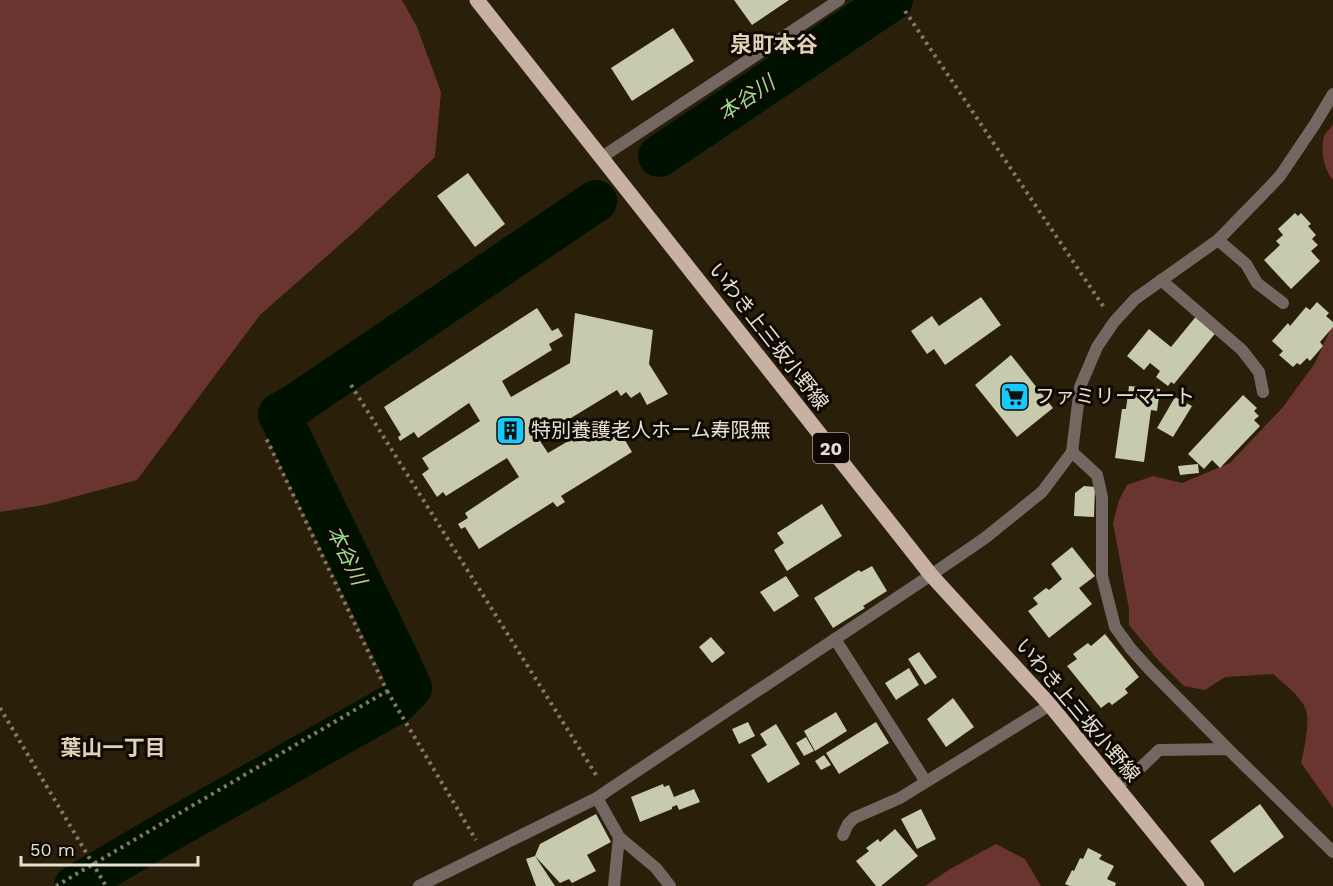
<svg xmlns="http://www.w3.org/2000/svg" width="1333" height="886" font-family="'Work Sans','Noto Sans JP',sans-serif">
  <style>
    .green { fill: #6a352f }
    .lines { fill: none; stroke-linecap: round; stroke-linejoin: round }
    .river { stroke: #010; stroke-width: 42 }
    .building { fill: #c7caad }
    .path { stroke: #817865; stroke-width: 4; stroke-dasharray: 3 4.5; stroke-linecap: butt }
    .minor { stroke: #736861; stroke-width: 12 }
    .tertiary { stroke: #736861; stroke-width: 12 }
    .primary { stroke: #c8b1a2; stroke-width: 15 }
    .labels { text-anchor: middle; dominant-baseline: central; stroke-width: 6; stroke-linejoin: round; paint-order: stroke }
    .shield { fill: #0e0a03; stroke: #a6a094; stroke-width: 1.5 }
    .shield-label { font-size: 18px; font-weight: bold; fill: #e7e0d2 }
    .street-label { font-size: 20px; fill: #e7e0d2; stroke: #0e0a03 }
    .poi-label { font-size: 20px; fill: #e7e0d2; stroke: #0e0a03; text-anchor: start }
    .water-label { font-size: 21px; font-style: italic; fill: #9adb8c; stroke: #0e0a03 }
    .neighbourhood-label { font-size: 21px; font-weight: bold; fill: #e0d2b6; stroke: #0e0a03 }
    .quarter-label { font-size: 22px; font-weight: bold; fill: #e0d2b6; stroke: #0e0a03 }
  </style>
  <rect width="100%" height="100%" fill="#2a1f08"/>
  <path class="green" d="M 0,0 L 402,0 L 417,27 L 441,92 L 435,157 L 352,234 L 260,315 L 137,480 L 44,505 L 0,512 Z
    M 1333,125 L 1333,180 C 1324,170 1320,150 1324,137 C 1325,133 1330,129 1333,125 Z
    M 1333,324 L 1333,808 L 1301,763 C 1304,750 1310,723 1306,710 C 1301,696 1284,684 1273,674 L 1225,677 L 1205,690 L 1184,686 L 1158,660 L 1129,625 L 1129,609 L 1113,523 L 1119,500 L 1127,485 L 1153,476 L 1182,483 L 1230,463 L 1283,407 L 1315,363 Z
    M 996,844 L 1025,859 L 1041,886 L 925,886 L 950,869 Z"/>
  <g class="lines">
    <path class="river" d="M 659,156 L 892,0
      M 75,886 L 160,836 L 396,703 L 411,688 L 398,659 L 279,414 L 295,405 L 596,201"/>
  </g>
  <path class="building" d="M 734,0 L 789,0 L 752,25 Z
    M 673,28 L 694,61 L 632,101 L 611,68 Z
    M 468,173 L 505,224 L 475,247 L 437,196 Z
    M 1295,213 L 1298,216 L 1301,213 L 1311,224 L 1308,226 L 1316,235 L 1312,239 L 1318,245 L 1311,251 L 1320,261 L 1291,289 L 1264,260 L 1280,245 L 1276,241 L 1283,235 L 1278,229 Z
    M 981,297 L 1001,325 L 945,365 L 934,349 L 927,354 L 911,331 L 932,316 L 939,326 Z
    M 1317,302 L 1329,313 L 1326,316 L 1333,322 L 1333,327 L 1320,342 L 1323,346 L 1310,361 L 1307,358 L 1300,365 L 1297,363 L 1293,367 L 1279,355 L 1283,351 L 1272,341 L 1288,323 L 1290,326 L 1306,307 L 1310,310 Z
    M 537,308 L 552,331 L 558,328 L 563,336 L 549,344 L 552,350 L 502,381 L 511,397 L 570,363 L 575,313 L 653,330 L 649,364 L 668,394 L 647,405 L 640,392 L 631,398 L 626,392 L 621,396 L 617,390 L 538,438 L 548,453 L 604,420 L 608,425 L 620,418 L 623,424 L 617,427 L 632,452 L 561,496 L 565,502 L 557,507 L 553,502 L 479,549 L 465,527 L 461,529 L 458,524 L 468,518 L 465,513 L 519,477 L 507,458 L 446,496 L 443,492 L 437,497 L 422,474 L 429,469 L 422,458 L 480,421 L 469,403 L 418,438 L 414,432 L 400,441 L 398,437 L 401,435 L 384,407 Z
    M 1198,314 L 1218,330 L 1174,384 L 1171,382 L 1168,386 L 1156,377 L 1160,371 L 1150,363 L 1144,370 L 1127,356 L 1149,329 L 1171,347 Z
    M 1011,355 L 1053,408 L 1017,437 L 975,385 Z
    M 1129,386 L 1160,389 L 1157,411 L 1151,410 L 1144,462 L 1115,458 L 1122,409 L 1126,409 Z
    M 1243,395 L 1257,408 L 1254,411 L 1259,416 L 1254,420 L 1260,426 L 1220,468 L 1212,460 L 1204,469 L 1188,454 Z
    M 1175,397 L 1192,406 L 1173,437 L 1157,428 Z
    M 1198,464 L 1199,473 L 1180,475 L 1178,466 Z
    M 1084,486 L 1095,487 L 1094,517 L 1074,516 L 1075,493 Z
    M 822,504 L 842,536 L 787,571 L 774,550 L 784,543 L 777,533 Z
    M 1072,547 L 1095,576 L 1079,588 L 1092,604 L 1049,638 L 1028,611 L 1038,604 L 1033,598 L 1046,588 L 1049,590 L 1062,579 L 1051,564 Z
    M 872,566 L 887,591 L 863,606 L 865,608 L 833,628 L 814,598 L 859,570 L 861,572 Z
    M 786,576 L 799,596 L 774,612 L 760,592 Z
    M 1105,634 L 1139,677 L 1125,689 L 1128,693 L 1112,705 L 1109,702 L 1101,708 L 1067,666 L 1077,659 L 1073,654 L 1088,643 L 1091,646 Z
    M 711,637 L 725,653 L 712,663 L 699,647 Z
    M 919,652 L 937,677 L 925,685 L 908,659 Z
    M 909,668 L 919,685 L 896,700 L 885,683 Z
    M 953,698 L 974,727 L 946,747 L 927,719 Z
    M 836,712 L 847,731 L 815,751 L 804,731 Z
    M 748,722 L 755,736 L 739,744 L 732,729 Z
    M 876,722 L 889,743 L 839,774 L 826,753 Z
    M 776,724 L 800,764 L 768,783 L 751,755 L 767,745 L 760,734 Z
    M 806,737 L 814,751 L 804,756 L 796,743 Z
    M 824,755 L 831,765 L 821,770 L 815,761 Z
    M 663,784 L 664,787 L 669,785 L 674,797 L 694,789 L 700,802 L 679,810 L 677,805 L 672,807 L 672,809 L 640,822 L 631,797 Z
    M 1260,804 L 1284,837 L 1234,873 L 1210,841 Z
    M 921,809 L 936,839 L 917,849 L 901,819 Z
    M 596,814 L 611,842 L 587,855 L 596,871 L 572,883 L 569,879 L 560,883 L 535,856 L 555,886 L 536,886 L 526,859 L 535,856 L 540,844 Z
    M 895,829 L 918,856 L 881,886 L 876,886 L 856,861 L 869,851 L 866,848 L 878,839 L 880,842 Z
    M 1088,848 L 1102,855 L 1099,859 L 1114,866 L 1107,879 L 1116,883 L 1115,886 L 1070,886 L 1065,884 L 1072,870 L 1074,871 L 1080,858 L 1083,859 Z"/>
  <g class="lines">
    <path class="path" d="M 905,11 L 1105,309
      M 351,385 L 598,778
      M 387,691 L 476,840
      M 0,708 L 106,886
      M 56,886 L 387,691 L 266,438"/>
    <path class="minor" d="M 602,157 L 839,0
      M 1218,240 L 1246,264 L 1257,283 L 1283,303
      M 1161,280 L 1242,350 L 1259,372 L 1263,392
      M 1072,452 L 1097,475 L 1102,497 L 1102,576 L 1115,627 L 1131,649 L 1150,670 L 1228,749
      M 835,639 L 926,782
      M 1116,786 L 1134,774 L 1159,750 L 1228,749 L 1333,852
      M 597,798 L 619,837 L 614,886
      M 843,835 L 848,824 L 854,818 L 900,798 L 1050,705
      M 619,837 L 656,868 L 670,886
      M 419,886 L 524,834"/>
    <path class="tertiary" d="M 524,834 L 597,798 L 607,791 L 931,575 L 985,538 L 1042,492 L 1072,452 L 1080,387 L 1097,347 L 1114,322 L 1135,299 L 1218,240 L 1260,197 L 1280,176 L 1315,124 L 1333,94"/>
    <path class="primary" d="M 477,0 L 931,575 L 1050,705 L 1197,886"/>
  </g>
  <defs>
    <symbol id="supermarket-square" viewBox="-11 -11 22 22"><rect x="-9" y="-9" width="18" height="18" rx="4" fill="#15cafb" stroke="#0e0a03"/><path d="M-6-5.5h2.5l.6 2H6L4.5 2H-2.5L-4.4-4H-6ZM-1.5 3.2a1.3 1.3 0 1 0 .1 0ZM3 3.2a1.3 1.3 0 1 0 .1 0Z" fill="#111"/></symbol>
    <symbol id="building-square" viewBox="-11 -11 22 22"><rect x="-9" y="-9" width="18" height="18" rx="4" fill="#15cafb" stroke="#0e0a03"/><path d="M-4-6H4V6H1V3H-1V6H-4ZM-2.5-4.3h1.7v1.8h-1.7ZM.8-4.3h1.7v1.8H.8ZM-2.5-1h1.7V.8h-1.7ZM.8-1h1.7V.8H.8Z" fill="#111"/></symbol>
  </defs>
  <g fill-rule="evenodd">
    <use href="#supermarket-square" x="998" y="380" width="33" height="33"/>
    <use href="#building-square" x="494" y="414" width="33" height="33"/>
  </g>
  <g class="labels">
    <rect class="shield" x="813" y="433" width="36" height="30" rx="4.5"/>
    <g class="shield-label">
      <text x="831" y="448">20</text>
    </g>
    <g class="street-label">
      <text transform="translate(769 336) rotate(52)">いわき上三坂小野線</text>
      <text transform="translate(1078 710) rotate(50)">いわき上三坂小野線</text>
    </g>
    <g class="poi-label">
      <text x="1035" y="396">ファミリーマート</text>
      <text x="531" y="430">特別養護老人ホーム寿限無</text>
    </g>
    <g class="water-label">
      <text transform="translate(746 98) rotate(-34)">本谷川</text>
      <text transform="translate(347 555) rotate(64)">本谷川</text>
    </g>
    <g class="neighbourhood-label">
      <text x="113" y="747">葉山一丁目</text>
    </g>
    <g class="quarter-label">
      <text x="774" y="44">泉町本谷</text>
    </g>
  </g>
  <path d="M21 856v9h177v-9" fill="none" stroke="#e7e0d2" stroke-width="3"/>
  <text x="30" y="856" font-size="18" fill="#e7e0d2" stroke="#0e0a03" stroke-width="4.5" paint-order="stroke">50 m</text>
</svg>
